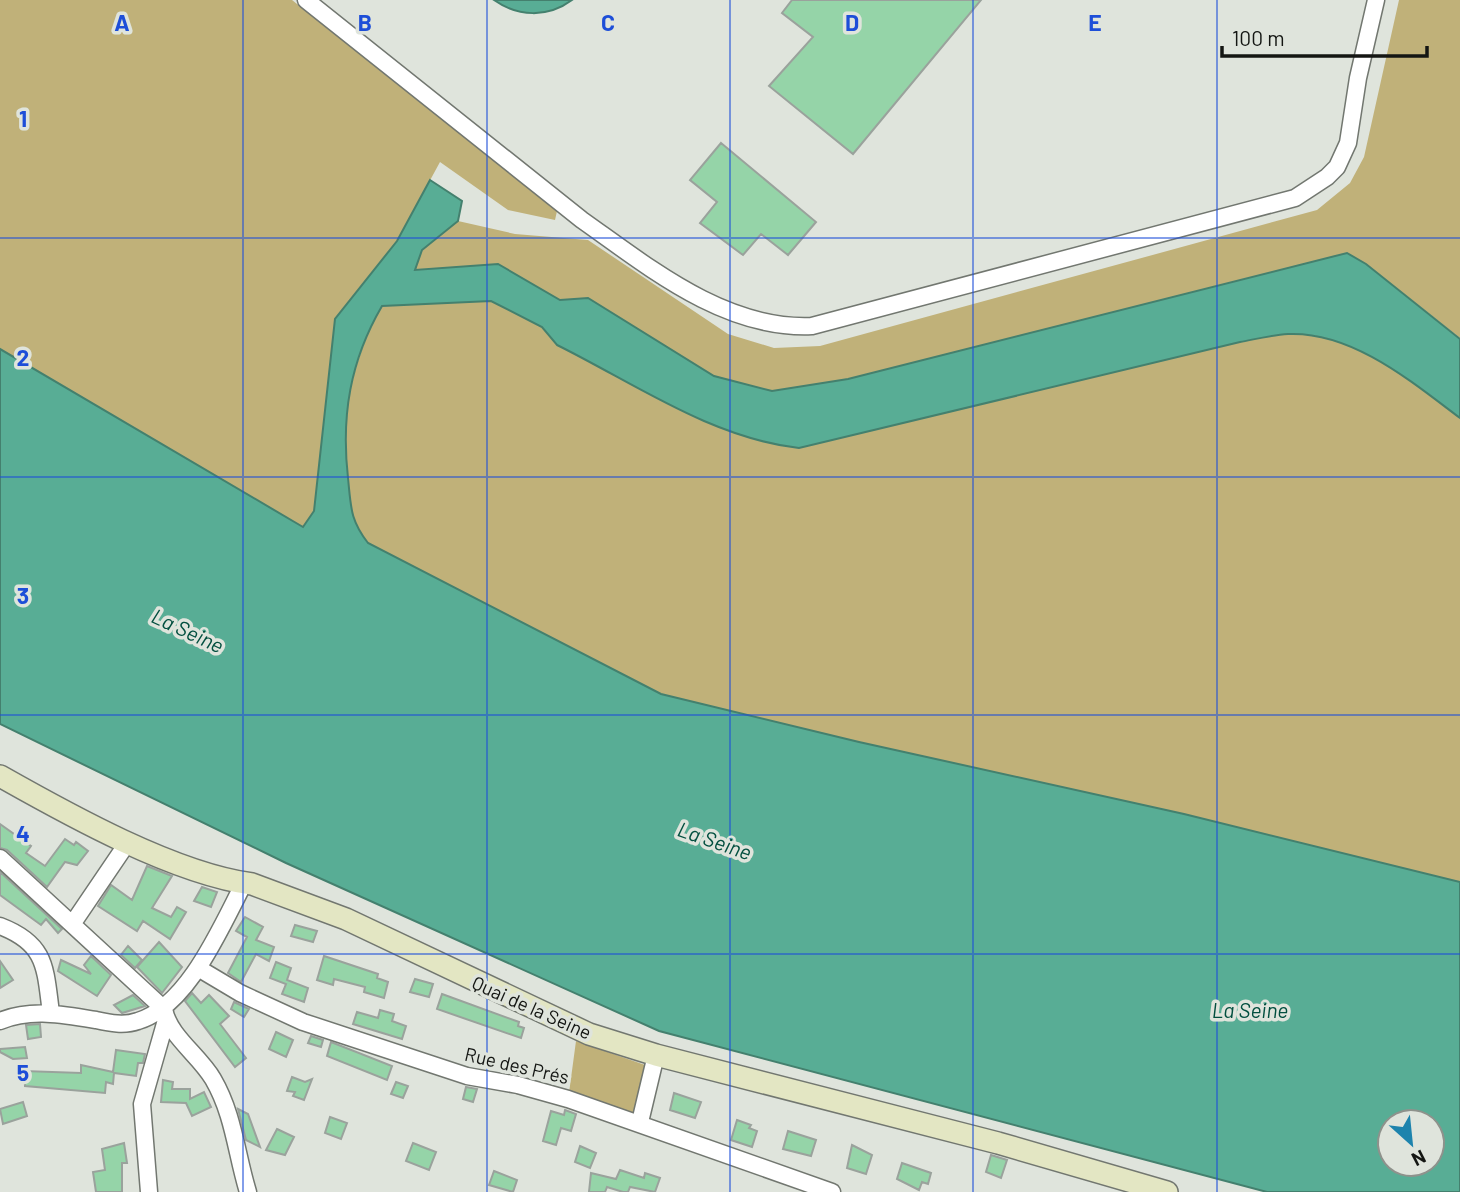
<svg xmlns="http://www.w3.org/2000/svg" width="1460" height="1192" font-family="Barlow,sans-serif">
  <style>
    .green { fill: #c0b179 }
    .water { fill: #58ad95; stroke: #44806e; stroke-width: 2; fill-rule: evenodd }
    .building { fill: #95d4a8; stroke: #9aa29c; stroke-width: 2 }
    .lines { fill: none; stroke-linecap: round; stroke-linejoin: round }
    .street-casing { stroke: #727770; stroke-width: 19 }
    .secondary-casing { stroke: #727770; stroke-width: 24 }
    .street { stroke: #fff; stroke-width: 16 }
    .secondary { stroke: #e3e6c3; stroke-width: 21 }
    .grid { fill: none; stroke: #1d4ed8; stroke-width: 2; stroke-opacity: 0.55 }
    .labels { text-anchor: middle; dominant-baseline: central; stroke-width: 7; stroke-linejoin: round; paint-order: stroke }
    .street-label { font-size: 19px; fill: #141613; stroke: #dfe4dc }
    .water-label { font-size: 21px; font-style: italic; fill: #024f3f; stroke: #dfe4dc }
    .grid-label { font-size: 23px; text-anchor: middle; font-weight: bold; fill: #1d4ed8; stroke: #dfe4dc; stroke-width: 7; stroke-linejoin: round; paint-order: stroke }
  </style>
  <rect width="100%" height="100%" fill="#dfe4dc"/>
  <path class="green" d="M 0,0 L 292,0 L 557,211 L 555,220 L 508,210 L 440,162 L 397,241 L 336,319 L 314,511 L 303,528 L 0,349 Z
    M 1399,0 L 1460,0 L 1460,338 L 1366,264 L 1347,253 L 848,379 L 772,391 L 714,376 L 588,298 L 560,300 L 498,264 L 414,270 L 422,250 L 458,221 L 515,234 L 588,240 L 728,334 L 774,348 L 820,346 L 1317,210 L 1350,183 L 1364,157 Z
    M 491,301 L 542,327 L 557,345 L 619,376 L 799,448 L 1240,342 C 1256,339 1272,335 1288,334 C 1352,331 1412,382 1460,418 L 1460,882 L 1184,814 L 859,742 L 661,694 L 368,543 C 350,520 351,507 348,478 C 341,412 351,366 381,306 Z
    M 576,1041 L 645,1065 L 635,1114 L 569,1093 Z"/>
  <path class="water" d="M 494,0 L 572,0 C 548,18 518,17 494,0 Z
    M 430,180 L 462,201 L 458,221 L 422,250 L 415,270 L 498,264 L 560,300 L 588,298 L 714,376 L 772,391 L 848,379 L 1347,253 L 1366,264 L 1460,339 L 1460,418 C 1412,382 1352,331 1288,334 C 1272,335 1256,339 1240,342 L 799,448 C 711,438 634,383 557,345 L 542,327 L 491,301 L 382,306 C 350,361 341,416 348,478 C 351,507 350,520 368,543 L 661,694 L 859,742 L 1184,814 L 1460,882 L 1460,1192 L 1267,1192 L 659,1031 L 286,863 L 0,724 L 0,349 L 303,527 L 314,511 L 335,319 L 397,241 ZM 1390,1122 L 1432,1122 L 1432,1164 L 1390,1164 Z"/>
  <path class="building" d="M 792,0 L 981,0 L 853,154 L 769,86 L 813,37 L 782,13 Z
    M 721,143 L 816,222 L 788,255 L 761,234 L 743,255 L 700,223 L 717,202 L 690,180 Z
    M 0,824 L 31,846 L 26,853 L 45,866 L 65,839 L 74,845 L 76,842 L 88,851 L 77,865 L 65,862 L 47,887 L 7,850 L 0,848 Z
    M 147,866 L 172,876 L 152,908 L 171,917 L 177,907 L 186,912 L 170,939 L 143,921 L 137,931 L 98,906 L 111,885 L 132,900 Z
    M 0,872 L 62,929 L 58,933 L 46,919 L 41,925 L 0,895 Z
    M 202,887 L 217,892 L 211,907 L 194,901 Z
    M 245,917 L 263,927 L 256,940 L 274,947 L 269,961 L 256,954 L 241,982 L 228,973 L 247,937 L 236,931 Z
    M 295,925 L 317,931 L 313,942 L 291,936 Z
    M 159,942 L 182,967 L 162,993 L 137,967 Z
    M 128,946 L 142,960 L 135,968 L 121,955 Z
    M 91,956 L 111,975 L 97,996 L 58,971 L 61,960 L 91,974 L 84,965 Z
    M 324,956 L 378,974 L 377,978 L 388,982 L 384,998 L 364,992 L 365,987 L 334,979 L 333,985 L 317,980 Z
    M 0,961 L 13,980 L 0,988 Z
    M 276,962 L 291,968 L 287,980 L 308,988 L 304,1002 L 282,994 L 286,984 L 270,978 Z
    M 415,979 L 433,984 L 429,997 L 410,992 Z
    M 192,993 L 201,1003 L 209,995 L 229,1016 L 220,1024 L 246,1058 L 235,1067 L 185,1001 Z
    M 442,994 L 519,1022 L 518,1026 L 524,1028 L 521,1038 L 437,1009 Z
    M 133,995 L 145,1006 L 122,1013 L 114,1005 Z
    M 234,1002 L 249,1009 L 244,1017 L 231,1009 Z
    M 380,1010 L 394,1014 L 392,1021 L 406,1026 L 402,1039 L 353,1024 L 357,1012 L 378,1018 Z
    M 40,1024 L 41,1037 L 28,1039 L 26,1025 Z
    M 276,1032 L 293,1040 L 286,1057 L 269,1049 Z
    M 311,1036 L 323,1040 L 321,1047 L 308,1043 Z
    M 331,1042 L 392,1066 L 387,1080 L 327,1056 Z
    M 25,1047 L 27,1058 L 13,1059 L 0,1052 L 0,1049 Z
    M 116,1050 L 145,1054 L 143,1063 L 138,1063 L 136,1076 L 114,1073 L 113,1084 L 106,1082 L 105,1093 L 25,1086 L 24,1071 L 81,1073 L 81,1065 L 113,1072 Z
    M 292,1077 L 305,1082 L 312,1079 L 304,1100 L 293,1096 L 295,1092 L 287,1091 Z
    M 163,1080 L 173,1082 L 172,1089 L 190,1089 L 190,1099 L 204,1092 L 211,1107 L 192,1116 L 186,1103 L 161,1102 Z
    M 396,1082 L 408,1086 L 403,1098 L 391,1094 Z
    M 466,1087 L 477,1089 L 473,1102 L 463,1099 Z
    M 674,1093 L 701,1102 L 695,1118 L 670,1110 Z
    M 23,1102 L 27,1116 L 3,1124 L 0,1109 Z
    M 238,1109 L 248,1114 L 260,1147 L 246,1140 Z
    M 565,1110 L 576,1114 L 571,1131 L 561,1128 L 556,1145 L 543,1141 L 551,1111 L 564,1115 Z
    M 330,1117 L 347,1123 L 341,1139 L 325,1133 Z
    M 737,1120 L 751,1125 L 749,1128 L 757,1131 L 752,1147 L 731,1140 Z
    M 277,1129 L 294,1137 L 285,1155 L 266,1150 Z
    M 788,1131 L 816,1140 L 811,1156 L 783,1149 Z
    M 124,1143 L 127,1163 L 122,1163 L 122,1192 L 96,1192 L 93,1172 L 105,1170 L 102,1149 Z
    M 413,1143 L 436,1152 L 429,1170 L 406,1161 Z
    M 852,1145 L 872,1155 L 866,1174 L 847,1168 Z
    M 580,1146 L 596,1153 L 590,1168 L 575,1162 Z
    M 991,1155 L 1007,1160 L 1001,1178 L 986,1172 Z
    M 902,1163 L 931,1173 L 928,1184 L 922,1182 L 919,1190 L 897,1179 Z
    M 620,1170 L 644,1178 L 645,1173 L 660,1178 L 655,1192 L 630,1187 L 628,1192 L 623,1192 L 607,1187 L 605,1192 L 589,1192 L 591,1173 L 616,1179 Z
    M 494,1171 L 517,1180 L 513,1192 L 489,1185 Z"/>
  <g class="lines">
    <defs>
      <path id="street" d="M 306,0 L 582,220 C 650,268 725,330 812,326 L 1295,198 L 1327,177 L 1337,167 L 1348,143 L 1358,78 L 1376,0
        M 0,858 L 164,1009
        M 73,923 L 128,842
        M 0,926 C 47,944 45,968 51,1013
        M 198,968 L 240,993 L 303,1022 L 467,1076 L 518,1085 L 568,1099 L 832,1192
        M 164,1009 C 169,1036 199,1055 213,1079 C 234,1115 236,1153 248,1192
        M 0,1021 C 32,1008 63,1015 96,1020 C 110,1023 124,1026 138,1021 C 188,1006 221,927 244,883
        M 640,1122 L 656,1055
        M 149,1192 L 142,1104 L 166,1020"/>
      <path id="secondary" d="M 0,776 C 69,815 175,874 252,884 L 346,919 L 589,1034 L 656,1055 L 998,1143 L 1167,1192"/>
    </defs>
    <use href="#street" class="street-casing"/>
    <use href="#secondary" class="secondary-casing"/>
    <use href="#street" class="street"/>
    <use href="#secondary" class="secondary"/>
  </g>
  <path class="grid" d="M 243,0 L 243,1192M 487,0 L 487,1192M 730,0 L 730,1192M 973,0 L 973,1192M 1217,0 L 1217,1192M 0,238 L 1460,238M 0,477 L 1460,477M 0,715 L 1460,715M 0,954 L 1460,954"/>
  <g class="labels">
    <g class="street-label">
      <text transform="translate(532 1007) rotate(24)">Quai de la Seine</text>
      <text transform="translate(517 1065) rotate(13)">Rue des Prés</text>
    </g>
    <g class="water-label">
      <text transform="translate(188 630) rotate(25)">La Seine</text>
      <text transform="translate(715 840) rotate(19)">La Seine</text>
      <text x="1250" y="1009">La Seine</text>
    </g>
  </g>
  <g class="grid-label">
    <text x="122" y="31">A</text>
    <text x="365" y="31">B</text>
    <text x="608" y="31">C</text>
    <text x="852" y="31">D</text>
    <text x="1095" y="31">E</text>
    <text x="23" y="127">1</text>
    <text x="23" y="366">2</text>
    <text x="23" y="604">3</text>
    <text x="23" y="842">4</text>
    <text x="23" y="1081">5</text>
  </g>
  <g transform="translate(1411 1143) rotate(153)"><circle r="33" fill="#dfe4dc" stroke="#8e928c" stroke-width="2"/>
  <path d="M0-5L12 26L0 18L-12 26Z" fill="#1d83ad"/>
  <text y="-10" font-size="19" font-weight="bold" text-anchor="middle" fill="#141613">N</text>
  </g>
  <path d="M1222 46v10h205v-10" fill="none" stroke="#141613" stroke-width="3.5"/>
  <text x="1232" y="46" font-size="21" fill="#141613" stroke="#dfe4dc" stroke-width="5" paint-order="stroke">100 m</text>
</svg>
